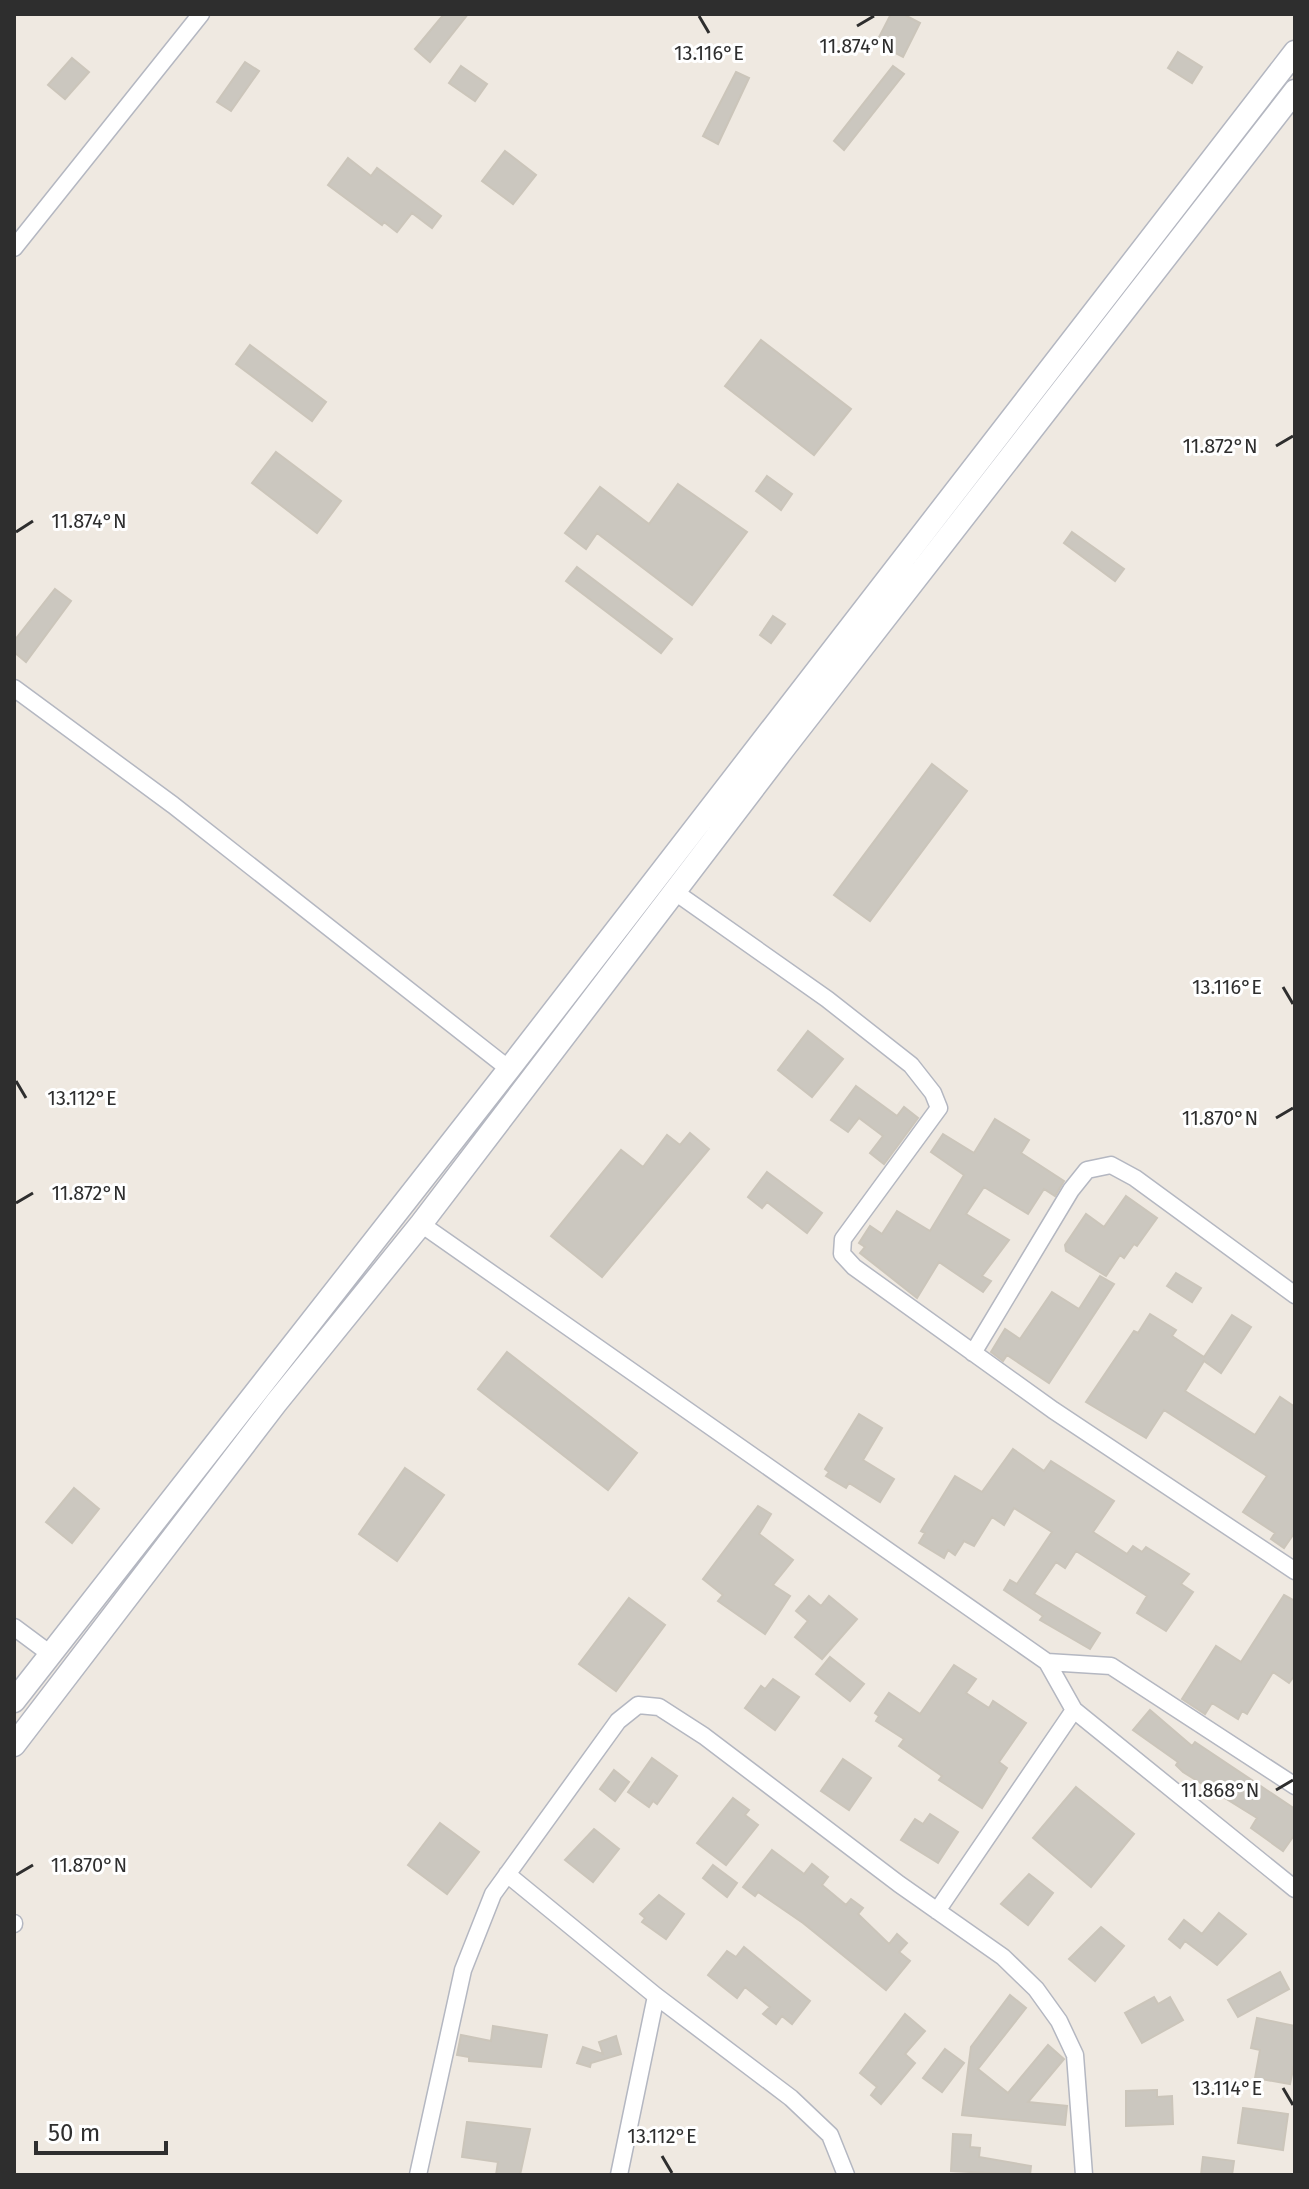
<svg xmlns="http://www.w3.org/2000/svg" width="1309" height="2189" font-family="'Fira Sans',sans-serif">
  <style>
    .building { fill: #cbc7bf; stroke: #cbc5ba; stroke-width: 2 }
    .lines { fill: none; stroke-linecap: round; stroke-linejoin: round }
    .street-casing { stroke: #b4b7c1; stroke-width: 19 }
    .secondary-casing { stroke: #b4b7c1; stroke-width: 25 }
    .street { stroke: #fff; stroke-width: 16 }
    .secondary { stroke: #fff; stroke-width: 22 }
    .ticks { fill: none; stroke: #2e2e2e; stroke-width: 3 }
    .ticks-label { font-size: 20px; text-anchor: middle; fill: #2e2e2e; stroke: #fff; stroke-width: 6; stroke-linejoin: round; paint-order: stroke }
  </style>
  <rect width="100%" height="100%" fill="#efe9e1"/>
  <path class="building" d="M 444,14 L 468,14 L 430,62 L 415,49 Z
    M 891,14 L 903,14 L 920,23 L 903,57 L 876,43 Z
    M 1178,52 L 1202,67 L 1192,83 L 1168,68 Z
    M 72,58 L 89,72 L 65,99 L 48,85 Z
    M 245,62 L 259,71 L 231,111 L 217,102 Z
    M 461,66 L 487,84 L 475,101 L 449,83 Z
    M 893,66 L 904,74 L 844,150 L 834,141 Z
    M 736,72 L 749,78 L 718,144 L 703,136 Z
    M 505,151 L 536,175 L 513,204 L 482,181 Z
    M 348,158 L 371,176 L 377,168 L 441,216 L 432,228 L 412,213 L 397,232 L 384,222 L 382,225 L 328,185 Z
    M 761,340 L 851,409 L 814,455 L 725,386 Z
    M 250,345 L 326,402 L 312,421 L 236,364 Z
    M 276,452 L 341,501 L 317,533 L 252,483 Z
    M 767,476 L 792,494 L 781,510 L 756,491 Z
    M 678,484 L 747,532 L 692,605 L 597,533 L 586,549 L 565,533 L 600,487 L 649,524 Z
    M 1072,532 L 1124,569 L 1115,581 L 1064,543 Z
    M 577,567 L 672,639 L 661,653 L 566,581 Z
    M 55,589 L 71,601 L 26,662 L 14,652 L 14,641 Z
    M 773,616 L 785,624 L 771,643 L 760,635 Z
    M 932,764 L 967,791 L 870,921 L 834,895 Z
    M 808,1031 L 843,1059 L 812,1097 L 778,1070 Z
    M 856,1086 L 897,1116 L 904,1107 L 918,1118 L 884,1164 L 870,1153 L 883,1136 L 859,1118 L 848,1132 L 831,1120 Z
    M 995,1119 L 1029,1140 L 1021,1153 L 1064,1181 L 1055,1196 L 1044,1189 L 1028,1214 L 984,1187 L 966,1214 L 1009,1240 L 982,1276 L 991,1281 L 983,1292 L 939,1262 L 917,1298 L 860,1253 L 865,1247 L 859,1243 L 870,1226 L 882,1234 L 897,1211 L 930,1231 L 964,1175 L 931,1152 L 943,1134 L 974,1153 Z
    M 690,1133 L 709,1149 L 602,1277 L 551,1236 L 621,1150 L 643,1167 L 667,1135 L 680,1145 Z
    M 767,1172 L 822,1213 L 807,1233 L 767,1202 L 762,1208 L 748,1197 Z
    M 1126,1196 L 1157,1218 L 1137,1246 L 1134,1244 L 1124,1258 L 1120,1255 L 1106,1276 L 1066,1251 L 1065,1245 L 1086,1214 L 1104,1227 Z
    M 1176,1273 L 1201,1288 L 1192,1302 L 1167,1286 Z
    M 1100,1276 L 1114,1284 L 1049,1383 L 1007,1355 L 1003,1361 L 991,1352 L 1005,1329 L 1020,1339 L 1052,1292 L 1079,1309 Z
    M 1150,1314 L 1176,1330 L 1172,1336 L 1204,1357 L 1232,1315 L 1251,1327 L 1221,1373 L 1204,1361 L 1185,1391 L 1255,1435 L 1280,1397 L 1295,1407 L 1295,1532 L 1284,1548 L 1271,1539 L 1275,1533 L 1243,1512 L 1267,1476 L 1164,1410 L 1146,1438 L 1086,1402 L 1134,1331 L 1138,1333 Z
    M 507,1352 L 637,1453 L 608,1490 L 478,1389 Z
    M 859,1414 L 882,1428 L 863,1460 L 894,1479 L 880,1502 L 849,1483 L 846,1488 L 826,1476 L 829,1472 L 825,1469 Z
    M 1013,1449 L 1044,1471 L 1051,1461 L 1114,1501 L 1093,1532 L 1127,1554 L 1133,1546 L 1142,1552 L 1146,1547 L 1189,1574 L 1181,1584 L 1193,1592 L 1166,1631 L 1137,1613 L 1147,1596 L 1076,1551 L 1065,1568 L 1056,1562 L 1034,1594 L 1100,1633 L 1090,1649 L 1040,1620 L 1043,1616 L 1004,1590 L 1010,1580 L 1017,1584 L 1052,1532 L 1014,1508 L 1004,1525 L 992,1517 L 974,1546 L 964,1541 L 955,1555 L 948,1550 L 944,1558 L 919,1543 L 925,1533 L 921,1531 L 955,1476 L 982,1492 Z
    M 405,1468 L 444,1495 L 397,1561 L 359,1534 Z
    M 74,1488 L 99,1509 L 72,1543 L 46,1522 Z
    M 758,1506 L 771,1514 L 759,1534 L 793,1560 L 773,1585 L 790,1596 L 765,1634 L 718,1601 L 723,1595 L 703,1579 Z
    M 1284,1595 L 1295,1601 L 1295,1675 L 1289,1683 L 1273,1672 L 1247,1714 L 1242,1711 L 1238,1719 L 1212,1703 L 1205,1714 L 1182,1699 L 1216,1646 L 1241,1662 Z
    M 809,1596 L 821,1606 L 829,1596 L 857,1619 L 822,1659 L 795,1637 L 808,1621 L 796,1611 Z
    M 629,1598 L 665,1625 L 616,1691 L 579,1664 Z
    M 830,1657 L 864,1684 L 850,1701 L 816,1674 Z
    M 954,1665 L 976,1679 L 966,1693 L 989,1708 L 993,1701 L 1026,1723 L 999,1762 L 1007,1768 L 982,1808 L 939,1780 L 942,1776 L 899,1746 L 904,1739 L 876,1721 L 879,1716 L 875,1713 L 889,1693 L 920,1714 Z
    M 773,1679 L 799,1697 L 775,1730 L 745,1708 L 761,1686 L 765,1689 Z
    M 1150,1710 L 1192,1746 L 1195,1742 L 1295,1809 L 1295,1834 L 1283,1851 L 1251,1828 L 1257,1818 L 1183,1772 L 1176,1765 L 1178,1762 L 1133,1730 Z
    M 652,1758 L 677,1776 L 657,1804 L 653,1801 L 649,1807 L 628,1792 Z
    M 843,1759 L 871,1778 L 849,1810 L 821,1791 Z
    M 614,1770 L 629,1782 L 615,1801 L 600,1789 Z
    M 1076,1787 L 1134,1834 L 1091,1887 L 1033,1838 Z
    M 733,1798 L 749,1810 L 745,1815 L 758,1825 L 726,1865 L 697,1843 Z
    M 930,1814 L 958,1832 L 938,1863 L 901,1840 L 915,1819 L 923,1824 Z
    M 440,1823 L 479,1852 L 447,1894 L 408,1865 Z
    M 594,1829 L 619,1849 L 593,1882 L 565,1860 Z
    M 772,1850 L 804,1874 L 812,1864 L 828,1877 L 822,1885 L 846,1905 L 851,1899 L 863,1908 L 858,1914 L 889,1944 L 897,1934 L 907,1943 L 899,1952 L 910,1961 L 886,1990 L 803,1923 L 758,1892 L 755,1896 L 743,1887 Z
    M 713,1865 L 737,1883 L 727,1897 L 703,1878 Z
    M 1029,1874 L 1053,1893 L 1028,1925 L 1001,1904 Z
    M 659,1895 L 684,1914 L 666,1939 L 642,1922 L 645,1918 L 640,1914 Z
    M 1219,1913 L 1246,1934 L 1217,1965 L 1185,1941 L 1180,1948 L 1169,1939 L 1184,1920 L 1202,1934 Z
    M 1101,1927 L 1124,1946 L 1095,1981 L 1069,1959 Z
    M 744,1947 L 810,2001 L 792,2024 L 782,2016 L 776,2024 L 763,2014 L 770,2007 L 745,1987 L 737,1998 L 708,1975 L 727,1951 L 736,1957 Z
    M 1280,1972 L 1289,1989 L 1238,2017 L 1228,2000 Z
    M 1010,1995 L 1026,2008 L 978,2069 L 1008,2093 L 1048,2045 L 1064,2059 L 1028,2102 L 1067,2106 L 1065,2125 L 962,2115 L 971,2047 Z
    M 1154,1997 L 1158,2004 L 1170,1997 L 1183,2020 L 1142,2043 L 1125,2013 Z
    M 905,2014 L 925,2031 L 905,2054 L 915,2063 L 881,2104 L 871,2095 L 877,2087 L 860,2073 Z
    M 1257,2018 L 1295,2026 L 1295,2060 L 1290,2084 L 1255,2078 L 1260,2050 L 1251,2048 Z
    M 493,2026 L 547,2035 L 541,2067 L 469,2061 L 469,2057 L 457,2055 L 461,2035 L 491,2041 Z
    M 616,2036 L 621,2054 L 591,2063 L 590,2067 L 577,2063 L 583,2047 L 603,2054 L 599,2042 Z
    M 945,2049 L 964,2063 L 942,2092 L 923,2078 Z
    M 1157,2090 L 1157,2097 L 1172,2096 L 1173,2124 L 1126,2126 L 1126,2091 Z
    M 1243,2108 L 1288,2114 L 1283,2150 L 1238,2143 Z
    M 467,2122 L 530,2129 L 520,2175 L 496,2175 L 498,2162 L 462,2157 Z
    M 953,2134 L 971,2135 L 970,2147 L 980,2148 L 979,2157 L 1031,2166 L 1030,2175 L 951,2171 Z
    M 1203,2157 L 1234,2161 L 1232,2175 L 1201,2175 Z"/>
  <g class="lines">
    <defs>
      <path id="street" d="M 14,248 L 201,14
        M 14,688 L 173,805 L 509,1069
        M 675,892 L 827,999 L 911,1065 L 933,1093 L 939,1108 L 843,1239 L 842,1254 L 854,1267 L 1053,1410 L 1295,1571
        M 421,1224 L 1047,1662 L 1074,1710 L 1295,1889
        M 973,1353 L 1071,1190 L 1087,1170 L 1111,1165 L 1135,1178 L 1295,1295
        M 14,1627 L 49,1653
        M 1047,1662 L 1111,1666 L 1295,1786
        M 507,1874 L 656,1996 L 791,2098 L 830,2135 L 846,2175
        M 937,1911 L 1074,1710
        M 14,1923 L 14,1924
        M 418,2175 L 463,1970 L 493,1894 L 618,1721 L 638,1705 L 659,1707 L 704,1736 L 899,1884 L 1003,1957 L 1036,1989 L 1059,2021 L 1075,2055 L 1084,2175
        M 619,2175 L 656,1996"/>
      <path id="secondary" d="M 14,1701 L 509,1069 L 1295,52
        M 14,1745 L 276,1403 L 421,1224 L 781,752 L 1295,91"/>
    </defs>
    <use href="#street" class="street-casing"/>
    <use href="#secondary" class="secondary-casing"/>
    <use href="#street" class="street"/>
    <use href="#secondary" class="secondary"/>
  </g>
  <path class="ticks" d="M 699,16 L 709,33M 857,26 L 874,16M 1276,446 L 1293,436M 16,532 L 33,521M 1283,987 L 1293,1004M 16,1081 L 26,1098M 1276,1118 L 1293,1108M 16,1203 L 33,1193M 1276,1790 L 1293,1780M 16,1875 L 33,1865M 1283,2088 L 1293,2105M 662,2156 L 672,2173"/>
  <g class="ticks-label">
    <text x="857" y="53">11.874°N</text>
    <text x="709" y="60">13.116°E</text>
    <text x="1220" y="453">11.872°N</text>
    <text x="89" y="528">11.874°N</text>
    <text x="1227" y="994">13.116°E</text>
    <text x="82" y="1105">13.112°E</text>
    <text x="1220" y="1125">11.870°N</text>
    <text x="89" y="1200">11.872°N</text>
    <text x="1220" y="1797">11.868°N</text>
    <text x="89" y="1872">11.870°N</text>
    <text x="1227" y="2095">13.114°E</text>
    <text x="662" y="2143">13.112°E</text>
  </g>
  <rect width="1309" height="2189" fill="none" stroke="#2e2e2e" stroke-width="32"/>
  <path d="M36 2141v12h130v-12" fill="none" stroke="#2e2e2e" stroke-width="4"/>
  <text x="48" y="2141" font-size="24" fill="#2e2e2e" stroke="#ffffff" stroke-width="6" paint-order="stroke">50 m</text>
</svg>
